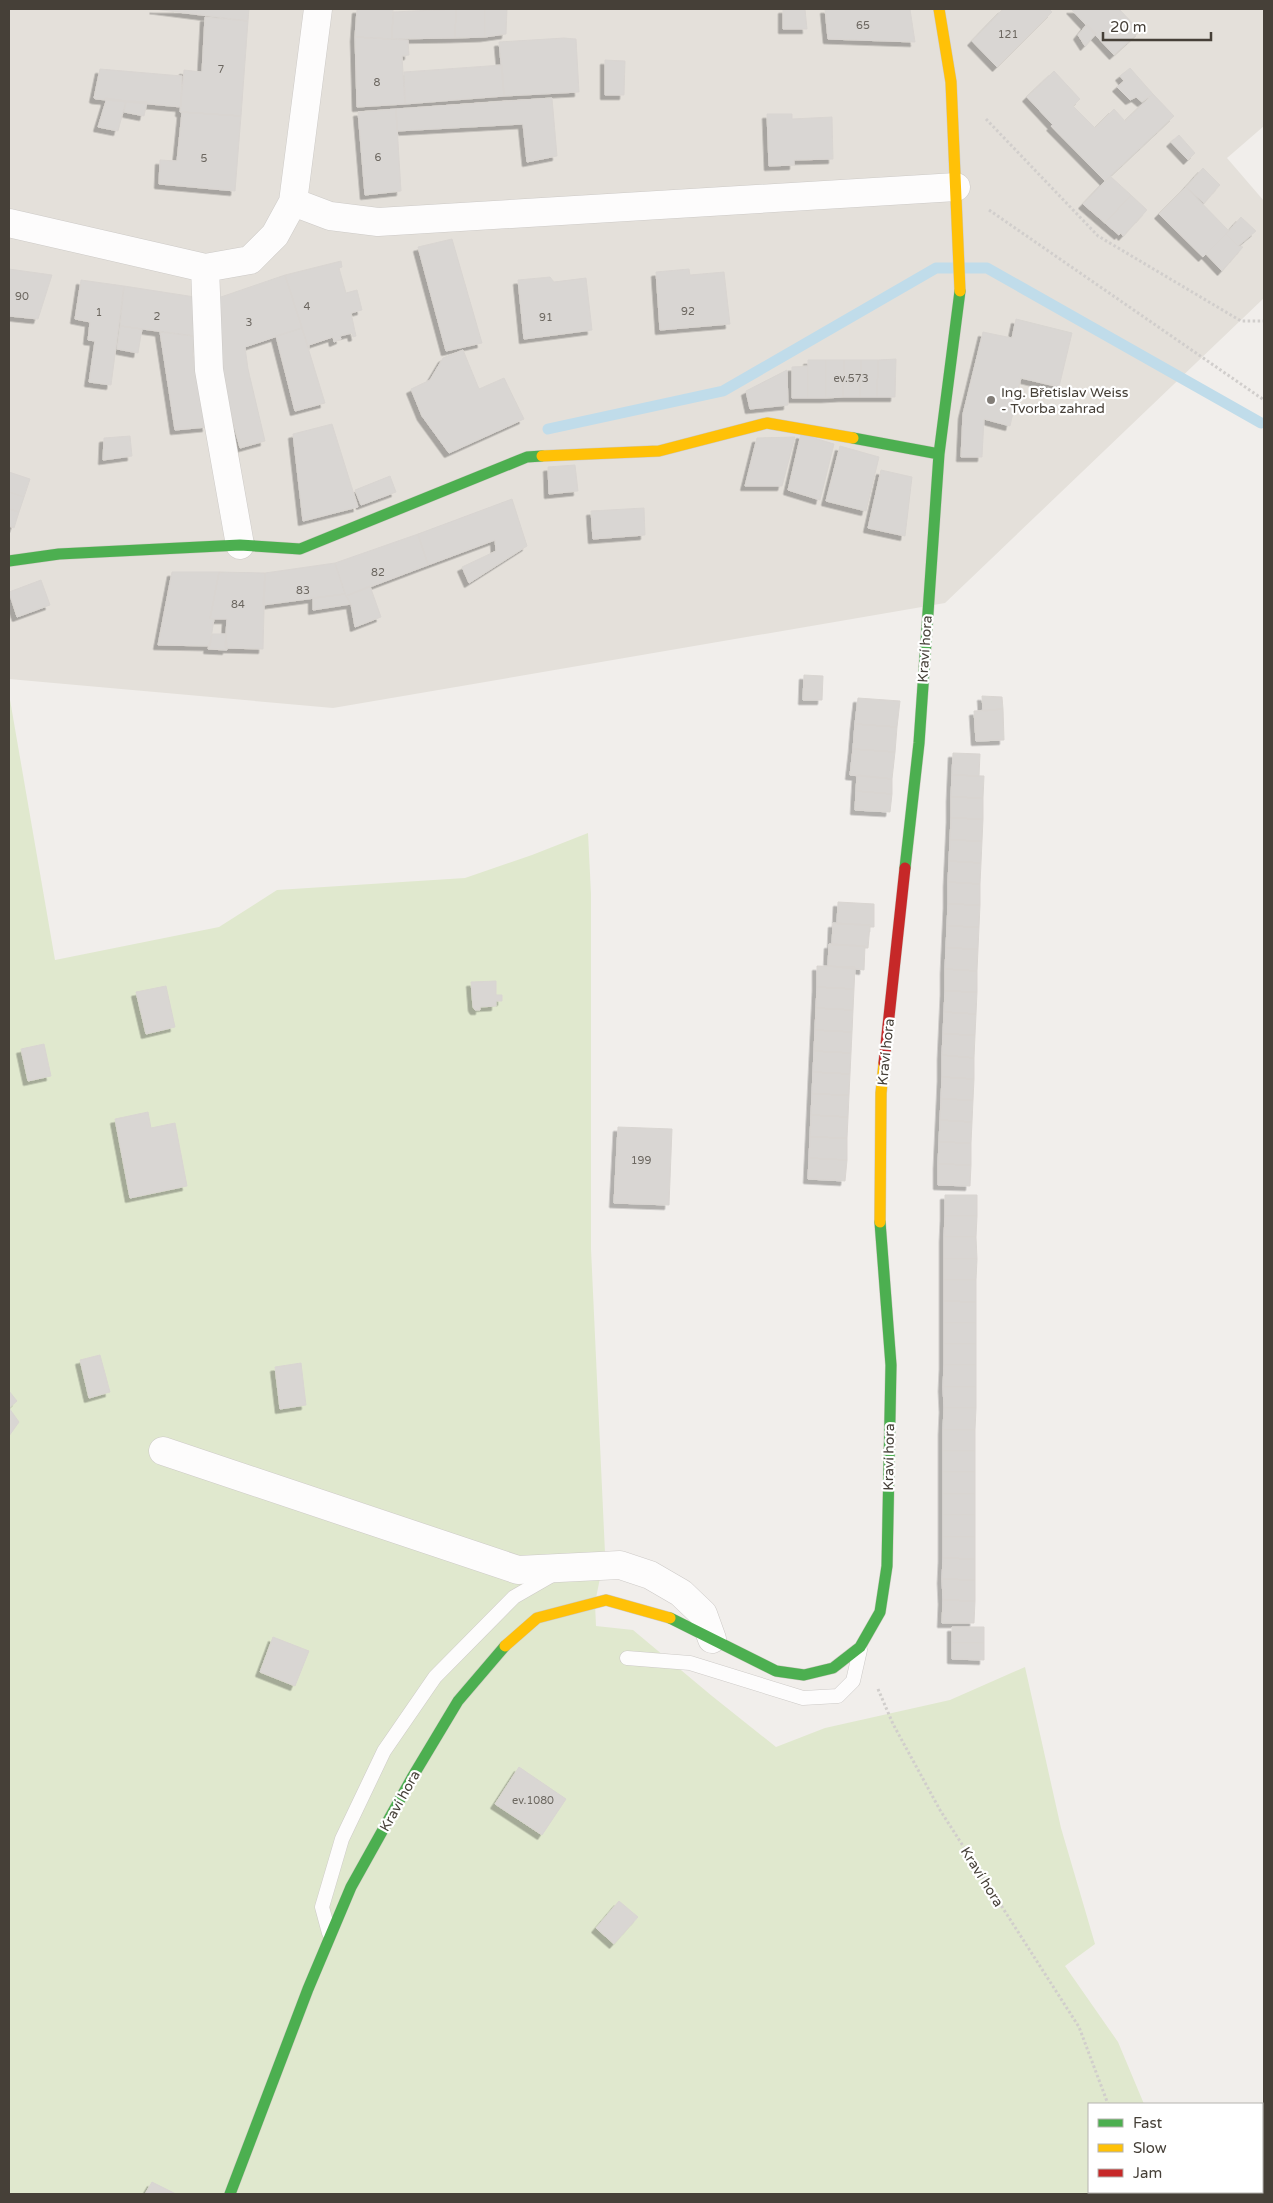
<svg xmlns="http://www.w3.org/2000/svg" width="1273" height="2203" font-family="'Varela Round',sans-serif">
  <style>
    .residential { fill: #e4e0da }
    .green { fill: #e0e8ce }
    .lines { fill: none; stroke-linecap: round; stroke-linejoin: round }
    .stream { stroke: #c0dcea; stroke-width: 11 }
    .building { fill: #d9d6d3; stroke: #d9d5d1; filter: url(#shadow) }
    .lane-casing { stroke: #cdcac7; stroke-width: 15 }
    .street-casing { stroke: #cdcac7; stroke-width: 29 }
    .fast-casing { stroke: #cfcac3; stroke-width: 12 }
    .slow-casing { stroke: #cfcac3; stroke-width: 12 }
    .jam-casing { stroke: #cfcac3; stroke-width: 12 }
    .path { stroke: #d1cecc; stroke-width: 3; stroke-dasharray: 2.5 2.5; stroke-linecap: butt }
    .lane { stroke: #fdfcfc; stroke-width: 14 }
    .street { stroke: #fdfcfc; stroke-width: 28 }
    .fast { stroke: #4caf50; stroke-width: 11 }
    .slow { stroke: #ffc107; stroke-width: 11 }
    .jam { stroke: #c62828; stroke-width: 11 }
    .poi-dot { fill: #827d77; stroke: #fff; stroke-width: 2 }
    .labels { text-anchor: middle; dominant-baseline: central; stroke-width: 4.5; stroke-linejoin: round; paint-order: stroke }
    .number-label { font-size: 11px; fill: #6c6760 }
    .poi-label { font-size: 14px; fill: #464038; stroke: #fff; text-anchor: start }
    .street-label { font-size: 14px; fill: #464038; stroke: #fff }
  </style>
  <defs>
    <filter id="shadow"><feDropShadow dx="-4.5" dy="4.5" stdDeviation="0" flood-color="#0004"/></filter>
  </defs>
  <rect width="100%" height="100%" fill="#f1eeeb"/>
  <path class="residential" d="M 9,9 L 1264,9 L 1264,126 L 1227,158 L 1264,201 L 1264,298 L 945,603 L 333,708 L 9,679 Z"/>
  <path class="green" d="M 9,694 L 55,960 L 219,927 L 277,890 L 465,878 L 532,855 L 588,833 L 591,894 L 591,1249 L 605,1553 L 595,1603 L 596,1626 L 633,1630 L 712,1696 L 776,1747 L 825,1728 L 950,1700 L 1025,1667 L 1061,1828 L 1095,1944 L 1065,1966 L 1118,2042 L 1144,2104 L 1089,2104 L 1089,2192 L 1169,2192 L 1167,2194 L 9,2194 Z"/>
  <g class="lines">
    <path class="stream" d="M 548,429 L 723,391 L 936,268 L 987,268 L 1261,423"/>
  </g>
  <path class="building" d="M 154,9 L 249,9 L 248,21 Z
    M 357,9 L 393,9 L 392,39 L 355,37 Z
    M 456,9 L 455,38 L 392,39 L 393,12 Z
    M 456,9 L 485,9 L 485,37 L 455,38 Z
    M 485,9 L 507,9 L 506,34 L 485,37 Z
    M 783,9 L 805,9 L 807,29 L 783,29 Z
    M 825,9 L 910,9 L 915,42 L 828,39 Z
    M 1003,9 L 1049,9 L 1052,12 L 997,67 L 972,41 Z
    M 1071,9 L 1119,9 L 1140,31 L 1114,55 Z
    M 205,17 L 248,21 L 241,116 L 180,112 L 184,70 L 202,72 Z
    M 1087,24 L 1096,34 L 1085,46 L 1078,35 Z
    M 355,37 L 408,40 L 409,55 L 402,56 L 405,104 L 357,107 Z
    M 564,38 L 576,39 L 579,92 L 504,96 L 499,42 Z
    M 605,60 L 625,61 L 624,95 L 605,95 Z
    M 502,65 L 504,96 L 405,104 L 404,72 Z
    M 1130,68 L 1153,94 L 1142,102 L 1136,97 L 1130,100 L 1117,87 L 1124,81 L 1120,76 Z
    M 100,69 L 182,76 L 181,107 L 96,99 L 94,98 Z
    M 1054,71 L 1080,99 L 1073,106 L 1095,128 L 1114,109 L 1125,121 L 1153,94 L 1174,116 L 1105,181 L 1051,126 L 1053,125 L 1027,97 Z
    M 105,98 L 126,101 L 118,131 L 98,127 L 106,101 Z
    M 552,98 L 557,156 L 527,162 L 523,124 L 397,131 L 396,109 Z
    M 126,101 L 147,102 L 144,116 L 124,112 Z
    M 396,109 L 401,191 L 365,195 L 358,112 Z
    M 182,112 L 241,116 L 235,191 L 159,184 L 160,160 L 177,161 Z
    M 767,114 L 792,114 L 792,119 L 832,117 L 833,159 L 794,160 L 794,165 L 769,166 Z
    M 1179,135 L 1195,153 L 1188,160 L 1171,142 Z
    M 1203,168 L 1220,185 L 1204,203 L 1186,187 Z
    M 1110,176 L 1131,195 L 1105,223 L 1083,204 Z
    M 1186,187 L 1229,231 L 1203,257 L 1159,214 Z
    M 1131,195 L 1147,210 L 1123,236 L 1121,233 L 1119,235 L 1105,223 Z
    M 1241,217 L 1256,231 L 1238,246 L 1226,234 Z
    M 1226,234 L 1238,246 L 1243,247 L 1222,271 L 1206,254 Z
    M 452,239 L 482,343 L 446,351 L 418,247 Z
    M 341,261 L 342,267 L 339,268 L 346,293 L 357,290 L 362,310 L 351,313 L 356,336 L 353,337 L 352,333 L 340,336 L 341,339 L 334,342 L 333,337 L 309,345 L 309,350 L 285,275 Z
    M 9,269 L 52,275 L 38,319 L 9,316 Z
    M 689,269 L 690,275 L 724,272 L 730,324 L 660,330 L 656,272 Z
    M 285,275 L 302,328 L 245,347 L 248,369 L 265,441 L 240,448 L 220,374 L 215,299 Z
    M 550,277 L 554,282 L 586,278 L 592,330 L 524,339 L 518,280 Z
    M 81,280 L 124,286 L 111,385 L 89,382 L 95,341 L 88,340 L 90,322 L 75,319 Z
    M 124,286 L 195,297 L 194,336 L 120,326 Z
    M 1016,319 L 1072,333 L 1059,387 L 1021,378 L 1010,426 L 984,419 L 982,457 L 961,457 L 963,414 L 983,332 L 1012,338 Z
    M 120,326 L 142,329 L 138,353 L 117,349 Z
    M 302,328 L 325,403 L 295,411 L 276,336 Z
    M 160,332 L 194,336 L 193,355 L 207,427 L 175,430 Z
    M 463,350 L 479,389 L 504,378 L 524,419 L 449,453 L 422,416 L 411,389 L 430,380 L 443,358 Z
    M 896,359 L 895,397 L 877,397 L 878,360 Z
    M 808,360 L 826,360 L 826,398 L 808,398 Z
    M 826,360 L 844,360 L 843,397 L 826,398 Z
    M 844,360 L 861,360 L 860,397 L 843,397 Z
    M 861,360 L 878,360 L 877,397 L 860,397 Z
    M 808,366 L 808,398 L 792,398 L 792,367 Z
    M 787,370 L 788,405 L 750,409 L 746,391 Z
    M 332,424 L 358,507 L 303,521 L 293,434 Z
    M 801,434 L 834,444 L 820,500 L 788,490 Z
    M 130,436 L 132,456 L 103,460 L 104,438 Z
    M 795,437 L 782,486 L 745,486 L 757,438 Z
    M 840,446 L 879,457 L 866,511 L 826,501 Z
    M 575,465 L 578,491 L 549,494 L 548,467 Z
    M 881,470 L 912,477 L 905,536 L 868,528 Z
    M 9,472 L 30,479 L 24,497 L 9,492 Z
    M 390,476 L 396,492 L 361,505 L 355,490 Z
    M 9,492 L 24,497 L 19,512 L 9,509 Z
    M 512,499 L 527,546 L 469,583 L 462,567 L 496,551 L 495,540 L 428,565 L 418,534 Z
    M 644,508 L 645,535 L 593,539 L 591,511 Z
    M 9,509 L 19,512 L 14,528 L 9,526 Z
    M 418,534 L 428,565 L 346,596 L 335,563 Z
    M 335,563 L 345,594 L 263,605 L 265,573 Z
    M 172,572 L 219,572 L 210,619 L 214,619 L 210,646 L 158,645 Z
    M 219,572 L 265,573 L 263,649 L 225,648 L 227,619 L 210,619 Z
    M 41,580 L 50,605 L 17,617 L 9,592 Z
    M 370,586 L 381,617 L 355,627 L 351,604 L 346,596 Z
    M 345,594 L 351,604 L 313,610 L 313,598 Z
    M 212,634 L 226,634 L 227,650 L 208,649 Z
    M 804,675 L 823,676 L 822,700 L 803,700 Z
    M 982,696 L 1002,697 L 1003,709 L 983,711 Z
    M 858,698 L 900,701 L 897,727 L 855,724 Z
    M 1003,709 L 1004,740 L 976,741 L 974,711 Z
    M 855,724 L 897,727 L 895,752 L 853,749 Z
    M 853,749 L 895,752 L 892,779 L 850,775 Z
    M 953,753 L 980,754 L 979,776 L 952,775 Z
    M 857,775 L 892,779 L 892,794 L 856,791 Z
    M 952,775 L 984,776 L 983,798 L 951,797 Z
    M 856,791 L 892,794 L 890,812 L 855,810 Z
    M 951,797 L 983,798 L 983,819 L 951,818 Z
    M 951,818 L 983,819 L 982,841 L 950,840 Z
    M 950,840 L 982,841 L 981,863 L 949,861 Z
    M 949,861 L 981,863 L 980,884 L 948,882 Z
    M 948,882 L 980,884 L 980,905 L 948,904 Z
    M 838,902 L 874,904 L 874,927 L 870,927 L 870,925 L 837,924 Z
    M 948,904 L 980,905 L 979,927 L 947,926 Z
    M 833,923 L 870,925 L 868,948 L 864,948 L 865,946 L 832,945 Z
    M 947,926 L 979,927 L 978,949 L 946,948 Z
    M 829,944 L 865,946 L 864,970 L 828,966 Z
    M 946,948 L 978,949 L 977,971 L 945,969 Z
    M 817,966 L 855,967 L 854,989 L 817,987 Z
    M 945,969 L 977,971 L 977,992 L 945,991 Z
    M 496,981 L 496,995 L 502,995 L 502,1001 L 496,1001 L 496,1006 L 480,1007 L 480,1010 L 475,1010 L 473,1007 L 471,982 Z
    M 166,986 L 175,1027 L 146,1034 L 136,992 Z
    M 817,987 L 854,989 L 853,1010 L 816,1008 Z
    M 945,991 L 977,992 L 976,1014 L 944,1012 Z
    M 816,1008 L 853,1010 L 852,1032 L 815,1030 Z
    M 944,1012 L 976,1014 L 975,1035 L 943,1034 Z
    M 815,1030 L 852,1032 L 851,1053 L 814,1051 Z
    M 943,1034 L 975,1035 L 974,1058 L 942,1055 Z
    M 44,1044 L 51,1076 L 28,1081 L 21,1049 Z
    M 814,1051 L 851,1053 L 850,1074 L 813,1072 Z
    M 942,1055 L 974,1058 L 974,1079 L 942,1077 Z
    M 813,1072 L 850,1074 L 849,1095 L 812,1094 Z
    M 942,1077 L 974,1079 L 973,1100 L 941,1099 Z
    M 812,1094 L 849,1095 L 848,1117 L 811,1115 Z
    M 941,1099 L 973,1100 L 972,1122 L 940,1120 Z
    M 148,1112 L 151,1128 L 175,1123 L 187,1186 L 130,1198 L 115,1119 Z
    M 811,1115 L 848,1117 L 847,1138 L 810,1137 Z
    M 940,1120 L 972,1122 L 971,1143 L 939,1142 Z
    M 618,1127 L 672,1129 L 669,1205 L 614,1203 Z
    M 810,1137 L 847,1138 L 847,1160 L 809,1158 Z
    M 939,1142 L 971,1143 L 971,1165 L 938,1164 Z
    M 809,1158 L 847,1160 L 845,1181 L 808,1179 Z
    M 938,1164 L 971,1165 L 970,1186 L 938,1185 Z
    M 945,1195 L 977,1195 L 977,1216 L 945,1216 Z
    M 945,1216 L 977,1216 L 976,1237 L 944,1237 Z
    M 944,1237 L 976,1237 L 977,1259 L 944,1259 Z
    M 944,1259 L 977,1259 L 976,1280 L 944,1280 Z
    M 944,1280 L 976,1280 L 976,1302 L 944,1301 Z
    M 944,1301 L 976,1302 L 976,1323 L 944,1323 Z
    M 944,1323 L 976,1323 L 976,1344 L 944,1344 Z
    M 944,1344 L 976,1344 L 976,1365 L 944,1365 Z
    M 100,1355 L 110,1392 L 89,1398 L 80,1360 Z
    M 301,1363 L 306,1405 L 280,1409 L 275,1367 Z
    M 944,1365 L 976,1365 L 976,1387 L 943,1387 Z
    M 943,1387 L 976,1387 L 976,1408 L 944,1408 Z
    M 9,1391 L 17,1401 L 9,1408 L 19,1422 L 9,1436 Z
    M 944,1408 L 976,1408 L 975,1430 L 943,1430 Z
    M 943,1430 L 975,1430 L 975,1451 L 943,1451 Z
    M 943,1451 L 975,1451 L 975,1472 L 943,1472 Z
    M 943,1472 L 975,1472 L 975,1494 L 943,1494 Z
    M 943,1494 L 975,1494 L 975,1515 L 943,1515 Z
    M 943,1515 L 975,1515 L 975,1537 L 943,1537 Z
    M 943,1537 L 975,1537 L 975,1559 L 943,1558 Z
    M 943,1558 L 975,1559 L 975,1580 L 942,1579 Z
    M 942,1579 L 975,1580 L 975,1601 L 943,1600 Z
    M 943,1600 L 975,1601 L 974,1623 L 942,1623 Z
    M 952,1627 L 984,1627 L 984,1643 L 952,1643 Z
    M 273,1637 L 309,1651 L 295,1686 L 260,1672 Z
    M 952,1643 L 984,1643 L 984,1660 L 952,1659 Z
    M 519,1767 L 566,1799 L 542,1835 L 495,1804 Z
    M 619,1901 L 638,1917 L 614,1944 L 596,1928 Z
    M 152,2182 L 176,2194 L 145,2194 Z"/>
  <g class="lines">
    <defs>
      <path id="lane" d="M 627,1658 L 690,1663 L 803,1698 L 838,1696 L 853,1681 L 860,1650
        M 329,1933 L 322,1907 L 342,1839 L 384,1751 L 435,1677 L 514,1597 L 554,1574"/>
      <path id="street" d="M 293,202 L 330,216 L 378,222 L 956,187
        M 9,223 L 205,268 L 250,260 L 275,235 L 293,202 L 318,9
        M 205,268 L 209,370 L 240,545
        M 163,1451 L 518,1570 L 620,1565 L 650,1575 L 681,1593 L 703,1614 L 712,1639"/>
      <path id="fast" d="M 853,438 L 939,454
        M 9,561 L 59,554 L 240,545 L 300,549 L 527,457 L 542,456
        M 905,868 L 919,743 L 939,454 L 960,291
        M 670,1618 L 776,1671 L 804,1675 L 833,1668 L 860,1647 L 880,1612 L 887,1566 L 891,1365 L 880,1222
        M 230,2194 L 308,1989 L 351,1887 L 413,1776 L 458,1701 L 505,1646"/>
      <path id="slow" d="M 939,9 L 951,82 L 960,291
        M 542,456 L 659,451 L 767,423 L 853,438
        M 880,1222 L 881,1093 L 884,1063
        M 505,1646 L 537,1618 L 606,1600 L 670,1618"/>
      <path id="jam" d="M 884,1063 L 905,868"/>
    </defs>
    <use href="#lane" class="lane-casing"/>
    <use href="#street" class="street-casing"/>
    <use href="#fast" class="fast-casing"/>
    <use href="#slow" class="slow-casing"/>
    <use href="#jam" class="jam-casing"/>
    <path class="path" d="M 986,119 L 1098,236 L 1241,321 L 1264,321
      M 989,210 L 1264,400
      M 878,1689 L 893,1724 L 940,1810 L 1079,2027 L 1108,2104
      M 1141,2192 L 1142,2194"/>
    <use href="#lane" class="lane"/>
    <use href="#street" class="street"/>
    <use href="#fast" class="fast"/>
    <use href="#slow" class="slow"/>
    <use href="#jam" class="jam"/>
  </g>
  <circle class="poi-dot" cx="991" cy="400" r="5"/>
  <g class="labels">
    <g class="number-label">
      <text x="863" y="25">65</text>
      <text x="1008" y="34">121</text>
      <text x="221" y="69">7</text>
      <text x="377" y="82">8</text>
      <text x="378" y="157">6</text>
      <text x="204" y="158">5</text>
      <text x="22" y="296">90</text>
      <text x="307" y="306">4</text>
      <text x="688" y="311">92</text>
      <text x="99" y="312">1</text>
      <text x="157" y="316">2</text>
      <text x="546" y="317">91</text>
      <text x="249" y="322">3</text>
      <text x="851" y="378">ev.573</text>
      <text x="378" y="572">82</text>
      <text x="303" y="590">83</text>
      <text x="238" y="604">84</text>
      <text x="641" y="1160">199</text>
      <text x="533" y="1800">ev.1080</text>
    </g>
    <g class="poi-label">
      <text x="1001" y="392">Ing. Břetislav Weiss<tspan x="1001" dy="16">- Tvorba zahrad</tspan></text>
    </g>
    <g class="street-label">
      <text transform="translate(925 649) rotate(-86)">Kraví hora</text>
      <text transform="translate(886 1052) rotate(-84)">Kraví hora</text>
      <text transform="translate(889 1457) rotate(-89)">Kraví hora</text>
      <text transform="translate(400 1801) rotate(-61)">Kraví hora</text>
      <text transform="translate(982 1877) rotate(58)">Kraví hora</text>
    </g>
  </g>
  <rect width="1273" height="2203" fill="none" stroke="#464038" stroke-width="20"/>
  <rect x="1088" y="2103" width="175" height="90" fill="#ffffff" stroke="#b5b3af"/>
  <rect x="1098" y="2119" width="25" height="8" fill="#4caf50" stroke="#b5b3af"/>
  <text x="1133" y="2128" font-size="15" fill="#464038">Fast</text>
  <rect x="1098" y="2144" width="25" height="8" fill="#ffc107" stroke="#b5b3af"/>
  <text x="1133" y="2153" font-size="15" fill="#464038">Slow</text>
  <rect x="1098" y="2169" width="25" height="8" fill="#c62828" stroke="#b5b3af"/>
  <text x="1133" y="2178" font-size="15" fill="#464038">Jam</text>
  <path d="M1103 32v8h108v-8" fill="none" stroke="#464038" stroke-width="2.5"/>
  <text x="1110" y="32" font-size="15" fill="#464038" stroke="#ffffff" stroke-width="4" paint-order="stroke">20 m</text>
</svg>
